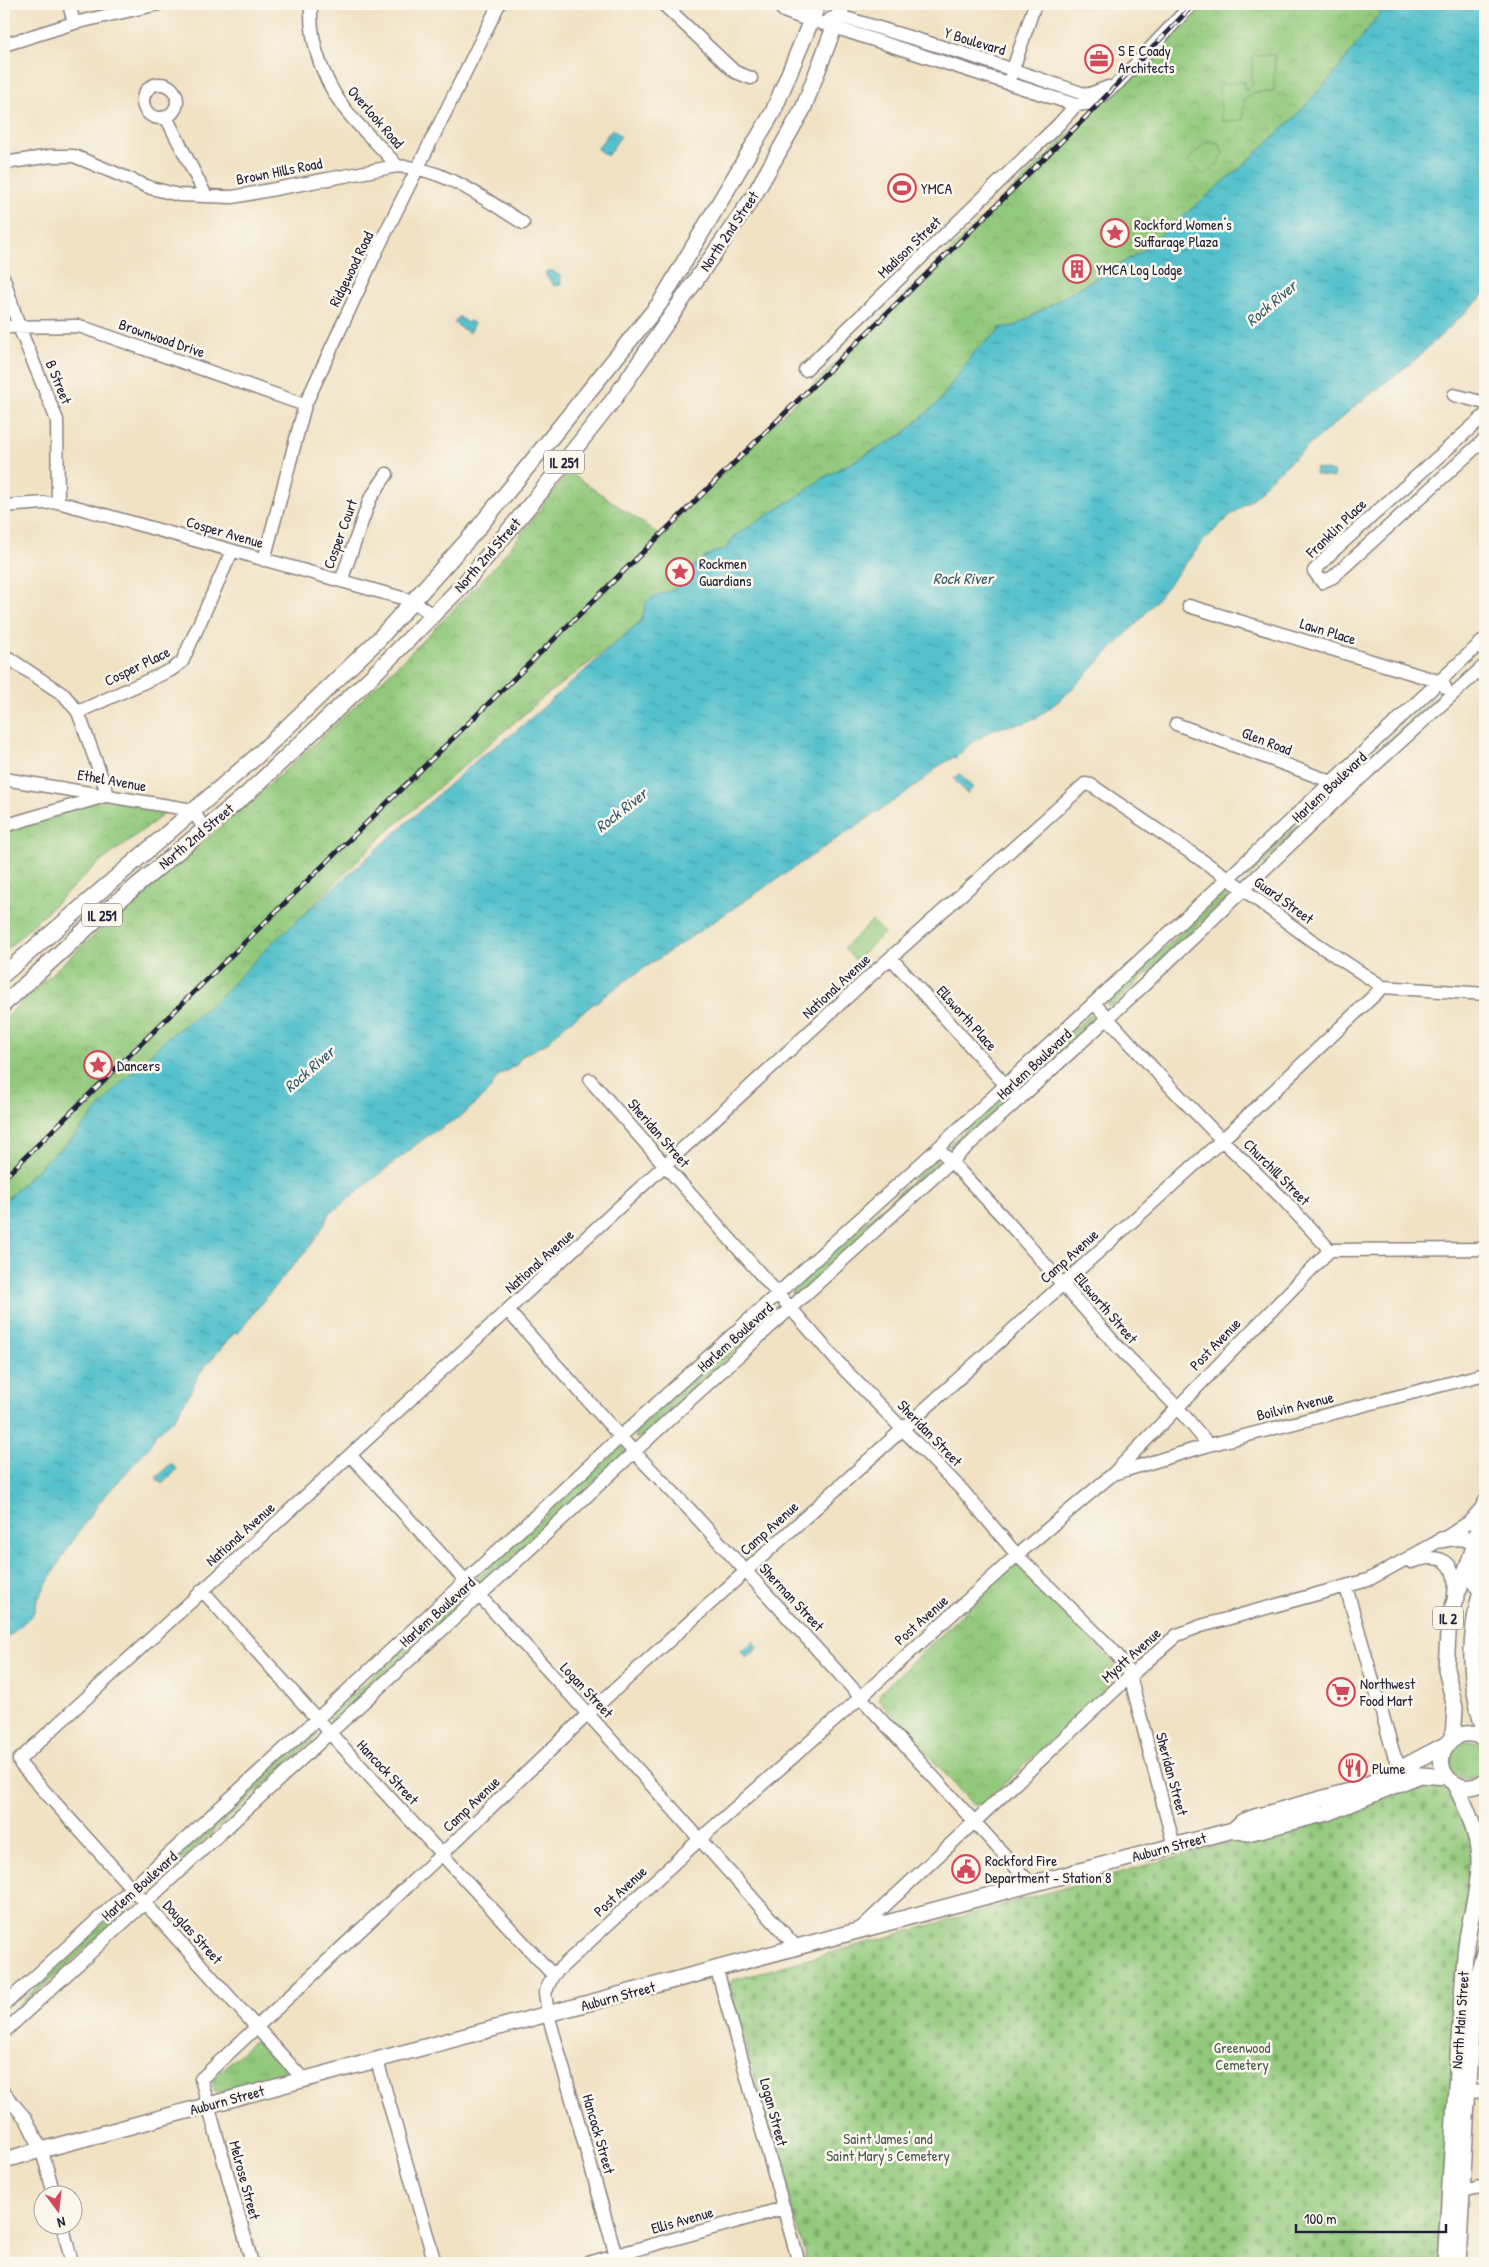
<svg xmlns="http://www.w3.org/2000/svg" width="1489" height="2267" font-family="'Patrick Hand',sans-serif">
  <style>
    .grass { fill: url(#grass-tufts); stroke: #5a765c }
    .cemetery { fill: url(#cemetery-stones); stroke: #5a765c }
    .park { fill: url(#park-crowns); stroke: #5a765c }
    .pitch { fill: #92c97c; stroke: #5a765c }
    .water { fill: url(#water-ripples); stroke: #3b7284 }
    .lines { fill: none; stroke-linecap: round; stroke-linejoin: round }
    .minor-casing { stroke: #8a8280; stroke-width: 15 }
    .major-casing { stroke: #8a8280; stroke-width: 18 }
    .minor { stroke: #fff; stroke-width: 12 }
    .major { stroke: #fff; stroke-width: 15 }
    .rail-casing { stroke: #22223b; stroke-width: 5 }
    .rail { stroke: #fbf7ec; stroke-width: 3; stroke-dasharray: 9; stroke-linecap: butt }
    .labels { text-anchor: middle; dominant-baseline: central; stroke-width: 5; stroke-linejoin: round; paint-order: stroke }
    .shield { fill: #fbf7ec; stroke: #636270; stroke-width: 1 }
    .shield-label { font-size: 14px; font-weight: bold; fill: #22223b }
    .street-label { font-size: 15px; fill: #22223b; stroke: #fbf7ec }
    .poi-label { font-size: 15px; fill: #22223b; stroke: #fbf7ec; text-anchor: start }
    .park-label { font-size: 15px; fill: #495c52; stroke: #fbf7ec }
    .water-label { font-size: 16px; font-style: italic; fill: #345a6e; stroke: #fbf7ec }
  </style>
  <defs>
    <pattern id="grass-tufts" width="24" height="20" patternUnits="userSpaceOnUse" patternTransform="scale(1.25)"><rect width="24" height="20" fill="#92c97c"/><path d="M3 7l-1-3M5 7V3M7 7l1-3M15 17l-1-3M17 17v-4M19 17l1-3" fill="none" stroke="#7eac6c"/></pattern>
    <pattern id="cemetery-stones" width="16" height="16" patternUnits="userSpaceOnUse" patternTransform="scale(1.25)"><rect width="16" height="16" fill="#92c97c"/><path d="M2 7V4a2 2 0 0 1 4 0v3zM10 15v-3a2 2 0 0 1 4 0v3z" fill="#7eac6c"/></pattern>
    <pattern id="park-crowns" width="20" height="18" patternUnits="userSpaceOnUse" patternTransform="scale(1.25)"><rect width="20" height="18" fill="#92c97c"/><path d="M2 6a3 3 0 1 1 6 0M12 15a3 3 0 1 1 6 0" fill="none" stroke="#7eac6c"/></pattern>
    <pattern id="water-ripples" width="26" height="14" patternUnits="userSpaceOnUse" patternTransform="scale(1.25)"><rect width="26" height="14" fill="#54c1cc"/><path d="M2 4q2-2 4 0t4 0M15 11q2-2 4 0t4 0" fill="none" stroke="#459ca7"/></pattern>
  </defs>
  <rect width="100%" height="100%" fill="#fbf7ec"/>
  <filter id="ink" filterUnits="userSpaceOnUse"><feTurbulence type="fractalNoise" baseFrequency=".02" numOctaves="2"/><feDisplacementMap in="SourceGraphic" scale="10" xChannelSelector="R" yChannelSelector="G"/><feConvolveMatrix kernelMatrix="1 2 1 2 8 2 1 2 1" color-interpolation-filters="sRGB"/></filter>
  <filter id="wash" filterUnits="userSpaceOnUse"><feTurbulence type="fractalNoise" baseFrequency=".0096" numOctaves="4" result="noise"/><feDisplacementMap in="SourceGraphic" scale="20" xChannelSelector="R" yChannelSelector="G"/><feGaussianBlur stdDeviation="1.12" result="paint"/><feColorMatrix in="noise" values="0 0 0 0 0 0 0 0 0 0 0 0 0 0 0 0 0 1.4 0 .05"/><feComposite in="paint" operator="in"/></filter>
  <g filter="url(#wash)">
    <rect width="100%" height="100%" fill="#f1e2c4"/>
    <path class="grass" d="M 1485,652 L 1485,659 L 1455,686 L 1453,685 L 1453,680 Z
      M 1440,695 L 1442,697 L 1342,787 L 1342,783 L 1436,696 Z
      M 1329,797 L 1331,798 L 1249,877 L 1245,877 L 1245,872 Z
      M 1227,890 L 1231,893 L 1230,896 L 1113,1005 L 1107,1005 L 1107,1001 Z
      M 1094,1014 L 1096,1016 L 1094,1022 L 1022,1088 L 1017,1087 L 1018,1082 L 1090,1015 Z
      M 1001,1097 L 1004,1097 L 1006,1102 L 952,1150 L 949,1145 Z
      M 936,1159 L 938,1160 L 937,1166 L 798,1295 L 792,1294 L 793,1288 Z
      M 778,1303 L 781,1304 L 779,1310 L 640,1438 L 635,1438 L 635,1432 Z
      M 621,1447 L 624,1449 L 623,1455 L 484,1583 L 478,1582 L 478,1577 Z
      M 463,1593 L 466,1593 L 466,1599 L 334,1720 L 329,1720 L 330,1715 Z
      M 315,1729 L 318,1731 L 316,1737 L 150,1890 L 145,1891 L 145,1884 Z
      M1449 1760a19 19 0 1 1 38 0a19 19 0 1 1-38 0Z
      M 128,1901 L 132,1904 L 131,1907 L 4,2023 L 4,2020 L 72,1952 Z
      M 259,2040 L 282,2063 L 285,2072 L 277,2077 L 219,2092 L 215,2091 L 212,2081 L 213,2078 L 251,2044 Z"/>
    <path class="cemetery" d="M 1423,1782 C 1464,1785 1471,1838 1472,1871 L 1440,2263 L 807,2263 L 730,1990 L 729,1984 L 733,1980 L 1204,1849 L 1335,1817 Z"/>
    <path class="park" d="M 1191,4 L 1387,4 L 1334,74 L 1293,119 L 1240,168 L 1142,251 L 1015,326 L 1005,327 L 975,351 L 939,402 L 902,435 L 823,478 L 800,495 L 735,536 L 726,549 L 710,554 L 696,564 L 677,588 L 651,598 L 646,603 L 642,620 L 613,645 L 545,696 L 386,833 L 216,1001 L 167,1038 L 119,1085 L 84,1130 L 49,1158 L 4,1202 L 4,1019 C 89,935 182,861 271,783 C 344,718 415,650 482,580 C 514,547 540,507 569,472 L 660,535 L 1087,116 Z
      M 108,795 L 167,812 L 95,866 L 4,952 L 4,826 Z
      M 1018,1564 L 1023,1566 L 1115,1665 L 1118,1677 L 983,1804 L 973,1805 L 878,1699 L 881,1692 L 1012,1566 Z"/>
    <path class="pitch" d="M 1252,55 L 1275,55 L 1274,89 L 1273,92 L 1254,92 L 1244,100 L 1243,120 L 1222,121 L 1219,88 L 1221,84 L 1243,82 L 1245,91 L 1252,86 Z
      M 1208,141 L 1219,143 L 1223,154 L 1219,162 L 1205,176 L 1187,161 Z
      M 872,921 L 884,933 L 856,961 L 844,948 Z"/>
    <path class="water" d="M 1387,4 L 1485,4 L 1485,294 L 1416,359 L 1354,407 L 1270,479 L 1253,498 L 1227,518 L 1202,543 L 1141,619 L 1065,696 L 1038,717 L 1024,723 L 993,729 L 968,746 L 956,758 L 954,757 L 934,769 L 934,771 L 913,788 L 625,981 L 565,1025 L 547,1043 L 522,1056 L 516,1065 L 498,1076 L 489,1091 L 464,1114 L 426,1137 L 328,1215 C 319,1240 302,1255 285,1275 C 268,1294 253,1314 238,1333 L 235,1332 L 198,1375 L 190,1393 L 174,1419 L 156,1433 L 149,1447 L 98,1504 L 62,1557 L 37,1601 L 33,1614 L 4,1641 L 4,1202 L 49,1158 L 72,1139 L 119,1085 L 167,1038 L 216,1001 L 271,944 L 479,758 L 514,733 L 642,620 L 646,603 L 651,598 L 677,588 L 696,564 L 710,554 L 726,549 L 734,536 L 800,495 L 823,478 L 902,435 L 939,402 L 975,351 L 999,331 L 999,328 L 1015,326 L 1142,251 L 1240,168 L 1293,119 L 1334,74 Z
      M 612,129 L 621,136 L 607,156 L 597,149 Z
      M 547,271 L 553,271 L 561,277 L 561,285 L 554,286 L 545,274 Z
      M 459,316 L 467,323 L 470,321 L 474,323 L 469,333 L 454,323 Z
      M 1316,468 L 1334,472 L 1333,478 L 1315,474 Z
      M 960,774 L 973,788 L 967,794 L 954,779 Z
      M 171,1463 L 177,1470 L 162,1484 L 156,1478 Z
      M 754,1641 L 758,1648 L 746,1658 L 741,1651 Z"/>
  </g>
  <g filter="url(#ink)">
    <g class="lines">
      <defs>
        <path id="minor" d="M 69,4 L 74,23
          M 311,4 C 309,46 326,89 354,120 C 368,136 384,149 397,166
          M 663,4 L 735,72 L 751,78
          M 830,19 L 839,16 L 972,56 L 1087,95 L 1108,87
          M 812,20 L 1076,105 L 1093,103 L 1118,83 L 1192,4
          M 4,45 L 74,23 L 159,4
          M 1011,75 L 1035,4
          M143 101a17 17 0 1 1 34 0a17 17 0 1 1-34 0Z
          M 166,117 L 206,196
          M 4,163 L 51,156 L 74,156 L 151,188 L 179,195 L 233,197 L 397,166 C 444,168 483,198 523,223
          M 4,279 L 19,327 L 57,420 L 58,502
          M 4,327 L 79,326 L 305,405
          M 805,370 L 1059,124 L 1076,105
          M 1454,395 L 1485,403
          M 1485,415 L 1332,552 L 1314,571 L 1322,582 L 1333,577 L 1485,439
          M 4,506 L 58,502 L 413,601 L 432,615
          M 264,560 L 305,405 L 376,252 L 499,4
          M 341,581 L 370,499 L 387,474
          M 1189,606 L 1441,682 L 1445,687
          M 4,655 L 64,695 L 78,712 L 108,795
          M 78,712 L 171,670 L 182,662 L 232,551
          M 1176,724 L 1332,782 L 1336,787
          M 4,779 L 193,810 L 204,829
          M 4,826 L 105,796
          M 891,958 L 1019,1100
          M 1094,1003 L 1161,1077 L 1222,1140 L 1281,1197 L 1330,1250 L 1485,1249
          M 590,1080 L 844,1369 L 963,1491 L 1017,1555 L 1112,1649 L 1122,1661 L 1130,1676 L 1174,1846
          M 938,1148 L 1006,1220 L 1118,1347 L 1176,1406 L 1209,1445
          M 508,1311 L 634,1452 L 690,1510 L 1031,1884
          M 351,1456 L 588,1714 L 797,1948
          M 1116,1473 L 1209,1445 L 1485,1374
          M 1411,1562 C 1442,1552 1458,1561 1454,1595
          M 1346,1587 L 1394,1755 L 1401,1769
          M 202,1590 L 317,1719 L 553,1975
          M 859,1930 L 1130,1676 L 1177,1635 L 1201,1626 L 1368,1580 L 1448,1536 L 1469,1522 L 1484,1505
          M 717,1970 L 799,2263
          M 4,2005 L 317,1719 L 620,1437 L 938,1148 L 1485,639
          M 4,2032 L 504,1573 L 690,1400 L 1144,985 L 1342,795 L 1485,665
          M 377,2061 L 435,2263
          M 304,2080 L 21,1765 L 19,1760 L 869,977 L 1085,784 L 1091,785 L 1228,878 L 1311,940 L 1383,987 L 1485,994
          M 1467,2091 L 1485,2092
          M 4,2093 L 26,2119 L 42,2151 L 54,2194
          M 1462,2191 L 1485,2186
          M 62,2224 L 72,2263
          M 252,2263 L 201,2079 L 442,1854 L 588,1714 L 1222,1140 L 1383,987
          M 588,2263 L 784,2208
          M 618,2263 L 548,2014 L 545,1993 L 553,1975 L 700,1839 L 861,1697 L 1017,1555 L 1114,1473 L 1330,1250"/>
        <path id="major" d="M 779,4 L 785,10 L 812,20
          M 4,974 L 257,756 L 378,640 L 474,533 L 660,303 L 773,112 L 818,4
          M 4,1004 L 98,918 L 248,793 L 369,679 L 464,584 L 540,493 L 614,399 L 753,197 L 803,109 L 843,4
          M 1441,1540 C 1482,1530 1482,1554 1476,1585
          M 1485,1576 C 1468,1634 1467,1675 1485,1734
          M 1453,1738 L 1455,1708 L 1446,1669 L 1449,1617 L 1472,1553 L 1485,1502
          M 1485,1739 C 1447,1717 1423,1772 1460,1786 C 1469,1789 1478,1786 1485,1781
          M 1233,1830 L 1248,1833 L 1327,1813 L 1420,1775 L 1447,1777
          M 4,2160 L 1233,1830 L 1242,1822 L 1255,1817 L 1357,1789 L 1388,1775 L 1447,1744
          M 1445,2263 C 1452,2161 1457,2058 1465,1956 C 1467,1923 1480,1892 1479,1858 C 1477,1830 1467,1808 1454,1783
          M 1458,2263 L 1472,2014 L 1475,1988 L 1485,1948"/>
      </defs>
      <use href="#minor" class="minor-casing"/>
      <use href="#major" class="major-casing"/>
      <use href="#minor" class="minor"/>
      <use href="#major" class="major"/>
      <defs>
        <path id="rail" d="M 4,1178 L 880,320 L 1087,116 L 1194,4"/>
      </defs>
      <use href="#rail" class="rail-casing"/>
      <use href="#rail" class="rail"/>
    </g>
  </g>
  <defs>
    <symbol id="office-ring" viewBox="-11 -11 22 22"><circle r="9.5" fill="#fbf7ec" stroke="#d1495b" stroke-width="1.5"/><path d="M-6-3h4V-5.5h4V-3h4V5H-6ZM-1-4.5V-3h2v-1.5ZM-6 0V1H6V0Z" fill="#d1495b"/></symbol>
    <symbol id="stadium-ring" viewBox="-11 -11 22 22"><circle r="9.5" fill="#fbf7ec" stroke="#d1495b" stroke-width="1.5"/><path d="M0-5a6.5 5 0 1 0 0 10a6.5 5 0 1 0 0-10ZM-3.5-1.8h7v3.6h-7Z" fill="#d1495b"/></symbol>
    <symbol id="sight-ring" viewBox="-11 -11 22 22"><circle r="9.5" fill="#fbf7ec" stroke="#d1495b" stroke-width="1.5"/><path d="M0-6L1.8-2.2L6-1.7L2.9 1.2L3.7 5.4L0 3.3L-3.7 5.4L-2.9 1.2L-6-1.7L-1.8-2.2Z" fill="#d1495b"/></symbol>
    <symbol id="building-ring" viewBox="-11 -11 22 22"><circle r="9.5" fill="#fbf7ec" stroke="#d1495b" stroke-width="1.5"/><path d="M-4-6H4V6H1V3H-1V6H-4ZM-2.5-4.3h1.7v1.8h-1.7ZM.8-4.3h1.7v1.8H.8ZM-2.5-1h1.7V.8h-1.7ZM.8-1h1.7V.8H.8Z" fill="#d1495b"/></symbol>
    <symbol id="supermarket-ring" viewBox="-11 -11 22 22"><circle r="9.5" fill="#fbf7ec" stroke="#d1495b" stroke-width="1.5"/><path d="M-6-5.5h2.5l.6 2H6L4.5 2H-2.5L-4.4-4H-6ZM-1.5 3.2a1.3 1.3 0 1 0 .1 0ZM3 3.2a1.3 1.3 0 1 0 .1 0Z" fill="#d1495b"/></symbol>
    <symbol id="restaurant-ring" viewBox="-11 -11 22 22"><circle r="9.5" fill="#fbf7ec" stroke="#d1495b" stroke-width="1.5"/><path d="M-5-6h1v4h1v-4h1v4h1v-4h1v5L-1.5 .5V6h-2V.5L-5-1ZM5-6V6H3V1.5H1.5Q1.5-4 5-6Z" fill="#d1495b"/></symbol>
    <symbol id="civic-ring" viewBox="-11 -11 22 22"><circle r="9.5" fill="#fbf7ec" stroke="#d1495b" stroke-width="1.5"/><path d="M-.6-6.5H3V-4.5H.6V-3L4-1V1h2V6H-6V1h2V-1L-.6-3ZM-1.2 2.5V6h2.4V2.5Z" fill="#d1495b"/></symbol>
  </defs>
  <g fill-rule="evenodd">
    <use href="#office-ring" x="1083" y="43" width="32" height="32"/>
    <use href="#stadium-ring" x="886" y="172" width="32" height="32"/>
    <use href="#sight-ring" x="1099" y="217" width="32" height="32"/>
    <use href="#building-ring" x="1061" y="253" width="32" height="32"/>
    <use href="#sight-ring" x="664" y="556" width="32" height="32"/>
    <use href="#sight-ring" x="82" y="1049" width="32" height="32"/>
    <use href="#supermarket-ring" x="1325" y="1676" width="32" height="32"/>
    <use href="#restaurant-ring" x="1337" y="1752" width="32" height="32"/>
    <use href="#civic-ring" x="950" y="1853" width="32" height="32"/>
  </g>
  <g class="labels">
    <g class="shield">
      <rect x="544" y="450.5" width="40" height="23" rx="4"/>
      <rect x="82" y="903.5" width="40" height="23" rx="4"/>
      <rect x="1433" y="1606.5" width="30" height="23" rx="4"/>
    </g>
    <g class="shield-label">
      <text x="564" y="462">IL 251</text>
      <text x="102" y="915">IL 251</text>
      <text x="1448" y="1618">IL 2</text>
    </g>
    <g class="street-label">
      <text transform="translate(975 41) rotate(17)">Y Boulevard</text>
      <text transform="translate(376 117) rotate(49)">Overlook Road</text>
      <text transform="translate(279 171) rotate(-11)">Brown Hills Road</text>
      <text transform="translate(729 231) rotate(-56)">North 2nd Street</text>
      <text transform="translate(909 247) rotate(-44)">Madison Street</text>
      <text transform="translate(351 269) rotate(-64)">Ridgewood Road</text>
      <text transform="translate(162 338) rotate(19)">Brownwood Drive</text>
      <text transform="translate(59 382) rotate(68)">B Street</text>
      <text transform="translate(1336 528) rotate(-44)">Franklin Place</text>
      <text transform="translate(225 532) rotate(16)">Cosper Avenue</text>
      <text transform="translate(340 534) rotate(-70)">Cosper Court</text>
      <text transform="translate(487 555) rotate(-49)">North 2nd Street</text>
      <text transform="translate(1328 631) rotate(17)">Lawn Place</text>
      <text transform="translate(137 666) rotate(-26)">Cosper Place</text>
      <text transform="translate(1267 741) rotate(21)">Glen Road</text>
      <text transform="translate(112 780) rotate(10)">Ethel Avenue</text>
      <text transform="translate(1329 787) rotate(-43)">Harlem Boulevard</text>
      <text transform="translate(196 836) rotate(-40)">North 2nd Street</text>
      <text transform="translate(1284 900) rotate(36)">Guard Street</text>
      <text transform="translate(836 986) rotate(-43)">National Avenue</text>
      <text transform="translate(967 1018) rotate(48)">Ellsworth Place</text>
      <text transform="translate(1034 1064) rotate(-43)">Harlem Boulevard</text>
      <text transform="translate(659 1133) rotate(49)">Sheridan Street</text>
      <text transform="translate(1277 1172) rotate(45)">Churchill Street</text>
      <text transform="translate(1069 1256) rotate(-42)">Camp Avenue</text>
      <text transform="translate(539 1261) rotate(-42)">National Avenue</text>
      <text transform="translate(1106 1308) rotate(49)">Ellsworth Street</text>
      <text transform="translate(735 1337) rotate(-42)">Harlem Boulevard</text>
      <text transform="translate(1215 1344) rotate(-46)">Post Avenue</text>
      <text transform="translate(1295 1406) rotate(-14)">Boilvin Avenue</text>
      <text transform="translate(930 1433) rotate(46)">Sheridan Street</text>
      <text transform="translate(769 1528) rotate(-42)">Camp Avenue</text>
      <text transform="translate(240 1534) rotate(-42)">National Avenue</text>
      <text transform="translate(792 1597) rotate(47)">Sherman Street</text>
      <text transform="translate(437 1612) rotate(-42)">Harlem Boulevard</text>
      <text transform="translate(921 1620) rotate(-42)">Post Avenue</text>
      <text transform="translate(1131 1655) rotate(-42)">Myott Avenue</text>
      <text transform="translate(587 1690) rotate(47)">Logan Street</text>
      <text transform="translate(388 1772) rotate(47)">Hancock Street</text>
      <text transform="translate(1172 1774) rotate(75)">Sheridan Street</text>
      <text transform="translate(471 1804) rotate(-44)">Camp Avenue</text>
      <text transform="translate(1169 1847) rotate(-15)">Auburn Street</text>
      <text transform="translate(139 1886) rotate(-42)">Harlem Boulevard</text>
      <text transform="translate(620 1891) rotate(-43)">Post Avenue</text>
      <text transform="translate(193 1932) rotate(48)">Douglas Street</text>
      <text transform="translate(618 1996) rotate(-15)">Auburn Street</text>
      <text transform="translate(1460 2020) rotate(-86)">North Main Street</text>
      <text transform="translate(227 2100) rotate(-15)">Auburn Street</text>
      <text transform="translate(774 2112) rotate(75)">Logan Street</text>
      <text transform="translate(599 2134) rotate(74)">Hancock Street</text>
      <text transform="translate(245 2180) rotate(75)">Melrose Street</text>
      <text transform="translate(682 2220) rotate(-16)">Ellis Avenue</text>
    </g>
    <g class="poi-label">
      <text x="1118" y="50">S E Coady<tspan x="1118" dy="17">Architects</tspan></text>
      <text x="921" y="188">YMCA</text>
      <text x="1134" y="224">Rockford Women's<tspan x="1134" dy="17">Suffarage Plaza</tspan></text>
      <text x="1096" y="269">YMCA Log Lodge</text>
      <text x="699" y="563">Rockmen<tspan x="699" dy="17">Guardians</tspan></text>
      <text x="117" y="1065">Dancers</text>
      <text x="1360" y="1683">Northwest<tspan x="1360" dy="17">Food Mart</tspan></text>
      <text x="1372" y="1768">Plume</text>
      <text x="985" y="1860">Rockford Fire<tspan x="985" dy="17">Department - Station 8</tspan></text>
    </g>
    <g class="park-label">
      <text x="1242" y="2047">Greenwood<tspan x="1242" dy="17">Cemetery</tspan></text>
      <text x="888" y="2138">Saint James' and<tspan x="888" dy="17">Saint Mary's Cemetery</tspan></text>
    </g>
    <g class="water-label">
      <text transform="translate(1271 303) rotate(-40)">Rock River</text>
      <text x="963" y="578">Rock River</text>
      <text transform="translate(621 810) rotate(-38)">Rock River</text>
      <text transform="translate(309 1069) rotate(-41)">Rock River</text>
    </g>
  </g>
  <rect width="1489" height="2267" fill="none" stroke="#fbf7ec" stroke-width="20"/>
  <g transform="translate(58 2210) rotate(165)"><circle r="24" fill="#fbf7ec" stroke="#a4a2a5"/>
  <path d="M0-4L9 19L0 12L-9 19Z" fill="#d1495b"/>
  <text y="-8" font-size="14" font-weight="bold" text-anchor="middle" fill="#22223b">N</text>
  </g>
  <path d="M1296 2224v8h150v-8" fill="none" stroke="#22223b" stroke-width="2.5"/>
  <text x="1304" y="2224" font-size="15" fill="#22223b" stroke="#fbf7ec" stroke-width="4" paint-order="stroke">100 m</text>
</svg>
